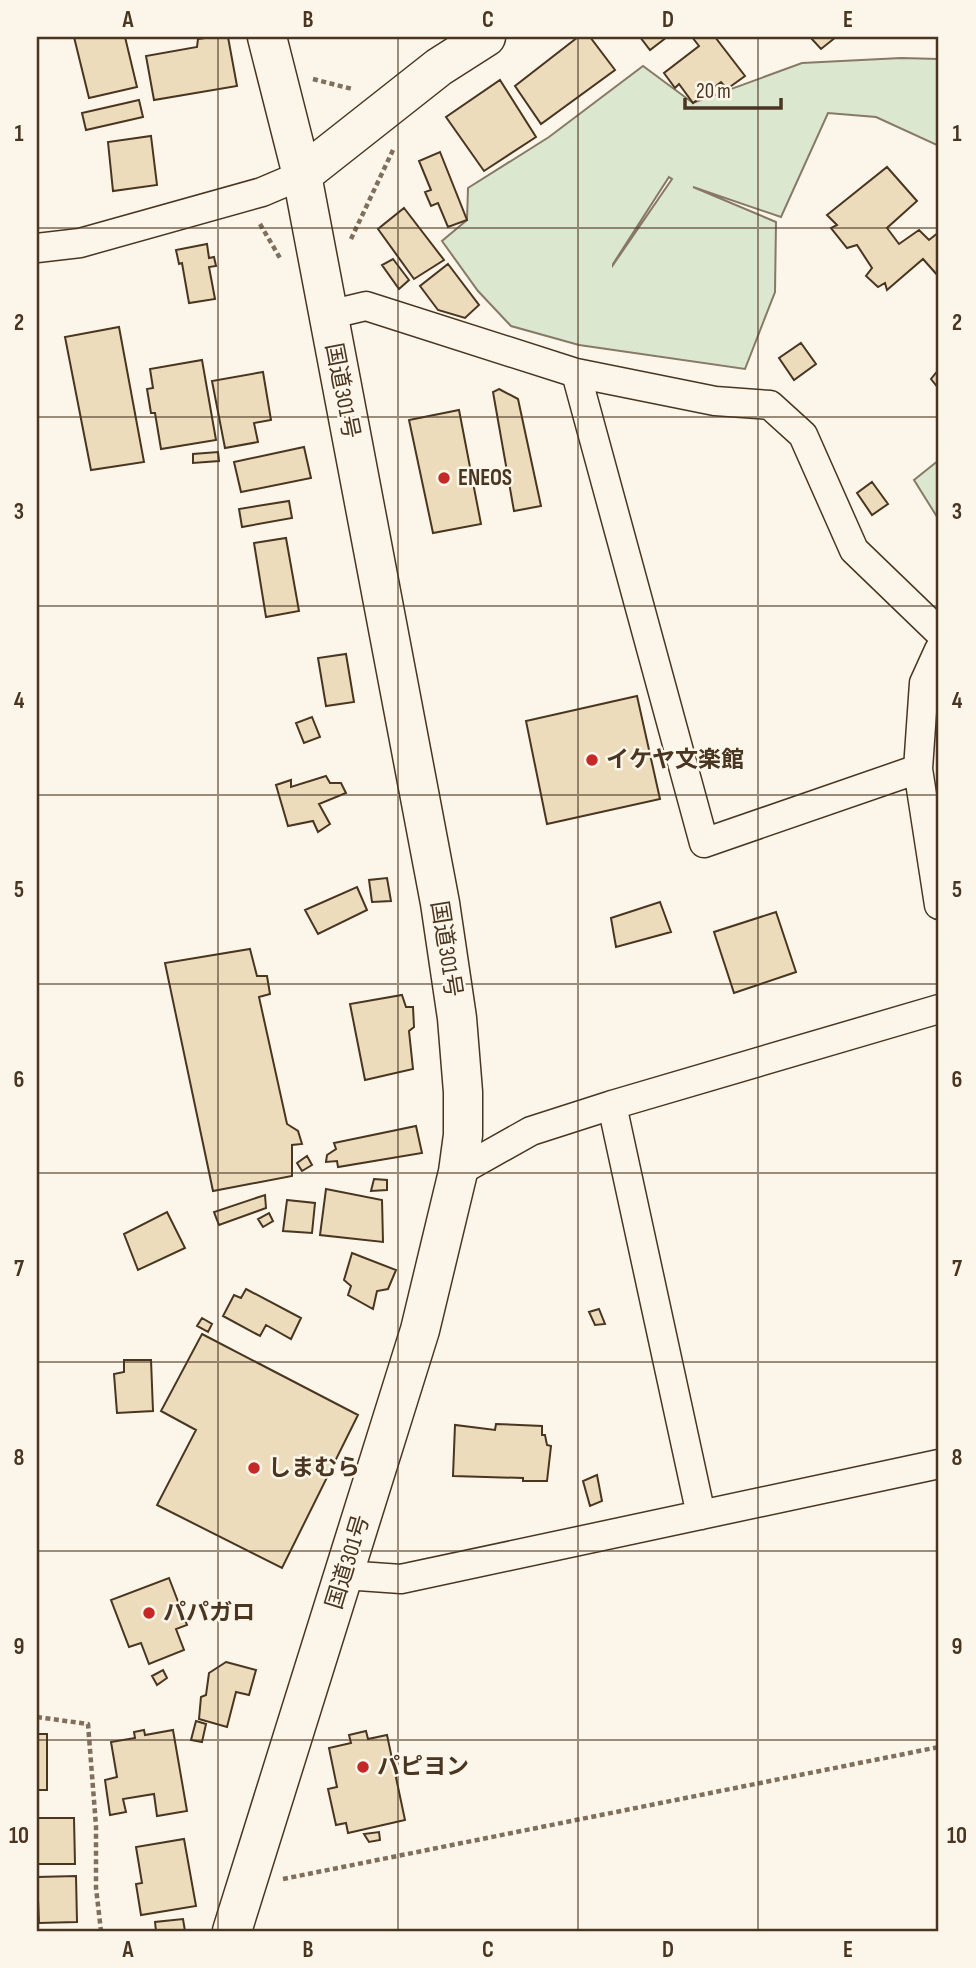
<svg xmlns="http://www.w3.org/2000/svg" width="976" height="1968" font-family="'Sofia Sans Condensed','Noto Sans JP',sans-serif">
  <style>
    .green { fill: #dce7d0; stroke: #887966; stroke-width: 2; fill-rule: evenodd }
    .building { fill: #ecdcbc; stroke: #4a3520; stroke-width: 2 }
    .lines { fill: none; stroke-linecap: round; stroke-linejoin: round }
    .street-casing { stroke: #4a3520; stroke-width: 31 }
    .secondary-casing { stroke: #4a3520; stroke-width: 41 }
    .highway-casing { stroke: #4a3520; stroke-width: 41 }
    .path { stroke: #7f6f5c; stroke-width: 4.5; stroke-dasharray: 5 3.5; stroke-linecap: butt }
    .street { stroke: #fbf6e9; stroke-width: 28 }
    .secondary { stroke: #fbf6e9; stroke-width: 38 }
    .highway { stroke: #fbf6e9; stroke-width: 38 }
    .grid { fill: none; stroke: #4a3520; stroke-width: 2; stroke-opacity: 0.55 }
    .poi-dot { fill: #c62828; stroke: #fbf6e9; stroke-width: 2.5 }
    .labels { text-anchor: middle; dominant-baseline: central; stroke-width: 5; stroke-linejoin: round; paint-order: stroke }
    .street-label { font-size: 23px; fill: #4a3520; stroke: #fbf6e9 }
    .poi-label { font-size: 23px; font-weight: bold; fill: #4a3520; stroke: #fbf6e9; text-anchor: start }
    .neatline { fill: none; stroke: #4a3520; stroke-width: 2.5 }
    .grid-label { font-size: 23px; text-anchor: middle; font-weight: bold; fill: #4a3520 }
  </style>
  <rect width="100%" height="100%" fill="#fbf6e9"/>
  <path class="green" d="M 901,58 L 939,59 L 939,146 L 876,117 L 828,113 L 781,217 L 693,187 L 776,222 L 775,292 L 745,369 L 579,345 L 511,326 L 478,291 L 442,241 L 467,220 L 468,188 L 549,137 L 643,66 L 693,103 L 802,63 ZM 669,177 L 672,179 L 613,265 L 613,264 Z
    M 939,460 L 939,520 L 914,480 Z"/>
  <path class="building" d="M 74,37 L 125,37 L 137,87 L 89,98 Z
    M 213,37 L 228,37 L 237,86 L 154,100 L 146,56 L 197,47 L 198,39 Z
    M 578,37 L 590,37 L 615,70 L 541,124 L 515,86 Z
    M 640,37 L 667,37 L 650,50 Z
    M 692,37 L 715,37 L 745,76 L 727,89 L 721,82 L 693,103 L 679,84 L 675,88 L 664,73 L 699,46 Z
    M 810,37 L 836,37 L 821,49 Z
    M 500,80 L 536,137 L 484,171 L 446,117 Z
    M 139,100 L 143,117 L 86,130 L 82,113 Z
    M 151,136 L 157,185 L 113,191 L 108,142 Z
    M 440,152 L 467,220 L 448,227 L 438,203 L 431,206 L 425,192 L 431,190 L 419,161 Z
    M 887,167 L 917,201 L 887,228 L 899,244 L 919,230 L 929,240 L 939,232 L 939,277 L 923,259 L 887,290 L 885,283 L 878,287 L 866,276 L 872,268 L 857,245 L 847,248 L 831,228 L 837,225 L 827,215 Z
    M 404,208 L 444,260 L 414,279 L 378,229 Z
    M 207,244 L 209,258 L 214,257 L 216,266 L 209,267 L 215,299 L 189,303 L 182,263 L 179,264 L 176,250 Z
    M 393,259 L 409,280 L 399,289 L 382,265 Z
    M 448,264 L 479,305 L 465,318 L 438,310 L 420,286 Z
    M 119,327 L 144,462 L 91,470 L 65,337 Z
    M 801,343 L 816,364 L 794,380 L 779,358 Z
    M 202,360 L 216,440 L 161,449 L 155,413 L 151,413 L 147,389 L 153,388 L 150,369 Z
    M 939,369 L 939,389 L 931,379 Z
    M 263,372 L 271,420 L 254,423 L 258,442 L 225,448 L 212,381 Z
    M 499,389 L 518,399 L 541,506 L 514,511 L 493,392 Z
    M 459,410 L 481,524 L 433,533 L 409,420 Z
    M 304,447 L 311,478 L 241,492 L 234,462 Z
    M 218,452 L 219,461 L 193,463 L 193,454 Z
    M 872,482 L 888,504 L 872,515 L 857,493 Z
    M 289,501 L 292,518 L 242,527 L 239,509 Z
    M 286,538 L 299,611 L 266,617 L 254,543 Z
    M 346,654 L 354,702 L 326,706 L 318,658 Z
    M 637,696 L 660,799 L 547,824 L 526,721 Z
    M 312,717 L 320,737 L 304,743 L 296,723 Z
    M 326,776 L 330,783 L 341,783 L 346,793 L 319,804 L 330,824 L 318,832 L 313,821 L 288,826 L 276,785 L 291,780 L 291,787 Z
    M 387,878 L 391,901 L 372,902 L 369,880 Z
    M 357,887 L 367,910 L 318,934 L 305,910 Z
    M 660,902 L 671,932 L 616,947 L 611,918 Z
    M 776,912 L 796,972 L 734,993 L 714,932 Z
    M 250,949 L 257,976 L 267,976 L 270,994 L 259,997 L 287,1124 L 298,1131 L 302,1144 L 292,1145 L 292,1176 L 213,1191 L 165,963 Z
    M 402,995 L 406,1007 L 413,1007 L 414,1027 L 409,1031 L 413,1069 L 365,1080 L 350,1004 Z
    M 416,1126 L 422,1153 L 338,1167 L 337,1161 L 326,1162 L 327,1155 L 336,1149 L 334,1143 Z
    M 307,1156 L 312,1165 L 302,1171 L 297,1163 Z
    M 374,1179 L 387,1180 L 387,1190 L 371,1191 Z
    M 326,1189 L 382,1200 L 383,1242 L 320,1235 Z
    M 265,1195 L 266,1208 L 219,1225 L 214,1212 Z
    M 287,1200 L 315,1203 L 312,1233 L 283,1231 Z
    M 167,1212 L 185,1248 L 138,1270 L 124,1234 Z
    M 269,1213 L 273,1221 L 263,1227 L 258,1219 Z
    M 352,1253 L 396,1270 L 388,1289 L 377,1291 L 373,1309 L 348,1295 L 351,1286 L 344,1280 Z
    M 246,1289 L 301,1318 L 291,1339 L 266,1325 L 260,1336 L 223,1316 L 234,1295 L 241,1298 Z
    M 599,1309 L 605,1324 L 595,1325 L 589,1312 Z
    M 202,1318 L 212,1324 L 208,1332 L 197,1326 Z
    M 202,1334 L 358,1415 L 282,1568 L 157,1505 L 196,1430 L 161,1411 Z
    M 124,1360 L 151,1360 L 153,1411 L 117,1413 L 114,1374 L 124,1372 Z
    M 496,1424 L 542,1426 L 542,1435 L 545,1435 L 547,1445 L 551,1446 L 547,1481 L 523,1481 L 523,1478 L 453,1476 L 455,1425 L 495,1430 Z
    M 597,1475 L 602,1501 L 590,1506 L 583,1481 Z
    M 169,1578 L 187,1625 L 176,1629 L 184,1650 L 149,1664 L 141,1643 L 129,1647 L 111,1600 Z
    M 226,1662 L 256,1670 L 249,1695 L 236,1692 L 227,1727 L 199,1719 L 201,1697 L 206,1695 L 209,1673 Z
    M 163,1670 L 167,1678 L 157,1685 L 152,1676 Z
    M 196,1721 L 206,1724 L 202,1742 L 191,1740 Z
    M 144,1730 L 145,1735 L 173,1730 L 187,1811 L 157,1816 L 154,1794 L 123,1799 L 126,1812 L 110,1815 L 105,1780 L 117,1777 L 111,1742 L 135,1738 L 134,1732 Z
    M 366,1731 L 368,1739 L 387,1735 L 405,1820 L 348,1833 L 346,1823 L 336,1825 L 328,1789 L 337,1787 L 329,1748 L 351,1743 L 349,1735 Z
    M 37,1734 L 47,1734 L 47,1790 L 37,1790 Z
    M 37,1818 L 74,1818 L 75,1864 L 37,1864 Z
    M 379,1832 L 380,1840 L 369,1842 L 364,1834 Z
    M 184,1839 L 196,1906 L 141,1915 L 136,1884 L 142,1883 L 136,1847 Z
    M 76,1876 L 77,1922 L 39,1923 L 37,1877 Z
    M 183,1919 L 185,1931 L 156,1931 L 155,1922 Z"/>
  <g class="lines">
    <defs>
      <path id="street" d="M 37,248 L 80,243 L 262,192 L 302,175
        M 328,315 L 366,306 L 576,373 L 715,401 L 770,405 L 803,435 L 854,550 L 939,632
        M 576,373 L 704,843 L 918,769
        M 939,650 L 924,683 L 918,769 L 939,905
        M 612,1105 L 701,1515
        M 458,1172 L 531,1131 L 612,1105 L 939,1009
        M 344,1575 L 401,1579 L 939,1464"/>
      <path id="secondary" d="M 267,37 L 302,175"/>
      <path id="highway" d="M 232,1931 L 420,1330 L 458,1172 L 463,1135 L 463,1092 L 457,1018 L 440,903 L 302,175 L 439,67 L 486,37"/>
    </defs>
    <use href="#street" class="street-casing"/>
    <use href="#secondary" class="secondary-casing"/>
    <use href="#highway" class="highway-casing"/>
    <path class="path" d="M 313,79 L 352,89
      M 260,224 L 280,258
      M 351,239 L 393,150
      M 37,1717 L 88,1724 L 96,1826 L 96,1888 L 101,1931
      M 283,1879 L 939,1747"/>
    <use href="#street" class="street"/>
    <use href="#secondary" class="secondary"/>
    <use href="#highway" class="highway"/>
  </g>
  <path class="grid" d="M 218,37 L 218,1931M 398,37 L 398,1931M 578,37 L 578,1931M 758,37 L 758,1931M 37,228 L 939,228M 37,417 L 939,417M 37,606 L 939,606M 37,795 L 939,795M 37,984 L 939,984M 37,1173 L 939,1173M 37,1362 L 939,1362M 37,1551 L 939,1551M 37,1740 L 939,1740"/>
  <g class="poi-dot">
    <circle cx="444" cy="478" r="7"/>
    <circle cx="592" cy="760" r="7"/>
    <circle cx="254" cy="1468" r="7"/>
    <circle cx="149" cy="1613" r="7"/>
    <circle cx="363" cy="1767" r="7"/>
  </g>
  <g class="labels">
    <g class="street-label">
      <text transform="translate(342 391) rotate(79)">国道301号</text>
      <text transform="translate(446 949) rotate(81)">国道301号</text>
      <text transform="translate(348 1562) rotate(-73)">国道301号</text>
    </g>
    <g class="poi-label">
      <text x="458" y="478">ENEOS</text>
      <text x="606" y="760">イケヤ文楽館</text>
      <text x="268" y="1468">しまむら</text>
      <text x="163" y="1613">パパガロ</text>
      <text x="377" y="1767">パピヨン</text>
    </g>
  </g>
  <rect width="976" height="1968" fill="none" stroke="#fbf6e9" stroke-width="77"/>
  <path d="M685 98v10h96v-10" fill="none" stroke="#4a3520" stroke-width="3.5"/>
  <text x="696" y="98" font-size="21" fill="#4a3520" stroke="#fbf6e9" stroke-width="5" paint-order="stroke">20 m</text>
  <rect x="38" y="38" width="899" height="1892" class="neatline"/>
  <g class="grid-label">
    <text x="128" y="27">A</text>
    <text x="308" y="27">B</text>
    <text x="488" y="27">C</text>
    <text x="668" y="27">D</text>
    <text x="848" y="27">E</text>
    <text x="19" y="141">1</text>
    <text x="957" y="141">1</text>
    <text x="19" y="330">2</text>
    <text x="957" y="330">2</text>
    <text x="19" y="519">3</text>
    <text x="957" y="519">3</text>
    <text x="19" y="708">4</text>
    <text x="957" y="708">4</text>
    <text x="19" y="897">5</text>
    <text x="957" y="897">5</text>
    <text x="19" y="1087">6</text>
    <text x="957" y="1087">6</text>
    <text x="19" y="1276">7</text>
    <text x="957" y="1276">7</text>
    <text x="19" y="1465">8</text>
    <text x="957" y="1465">8</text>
    <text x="19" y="1654">9</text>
    <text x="957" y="1654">9</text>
    <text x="19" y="1843">10</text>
    <text x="957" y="1843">10</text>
    <text x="128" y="1957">A</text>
    <text x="308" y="1957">B</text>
    <text x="488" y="1957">C</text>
    <text x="668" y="1957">D</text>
    <text x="848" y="1957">E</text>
  </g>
</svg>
